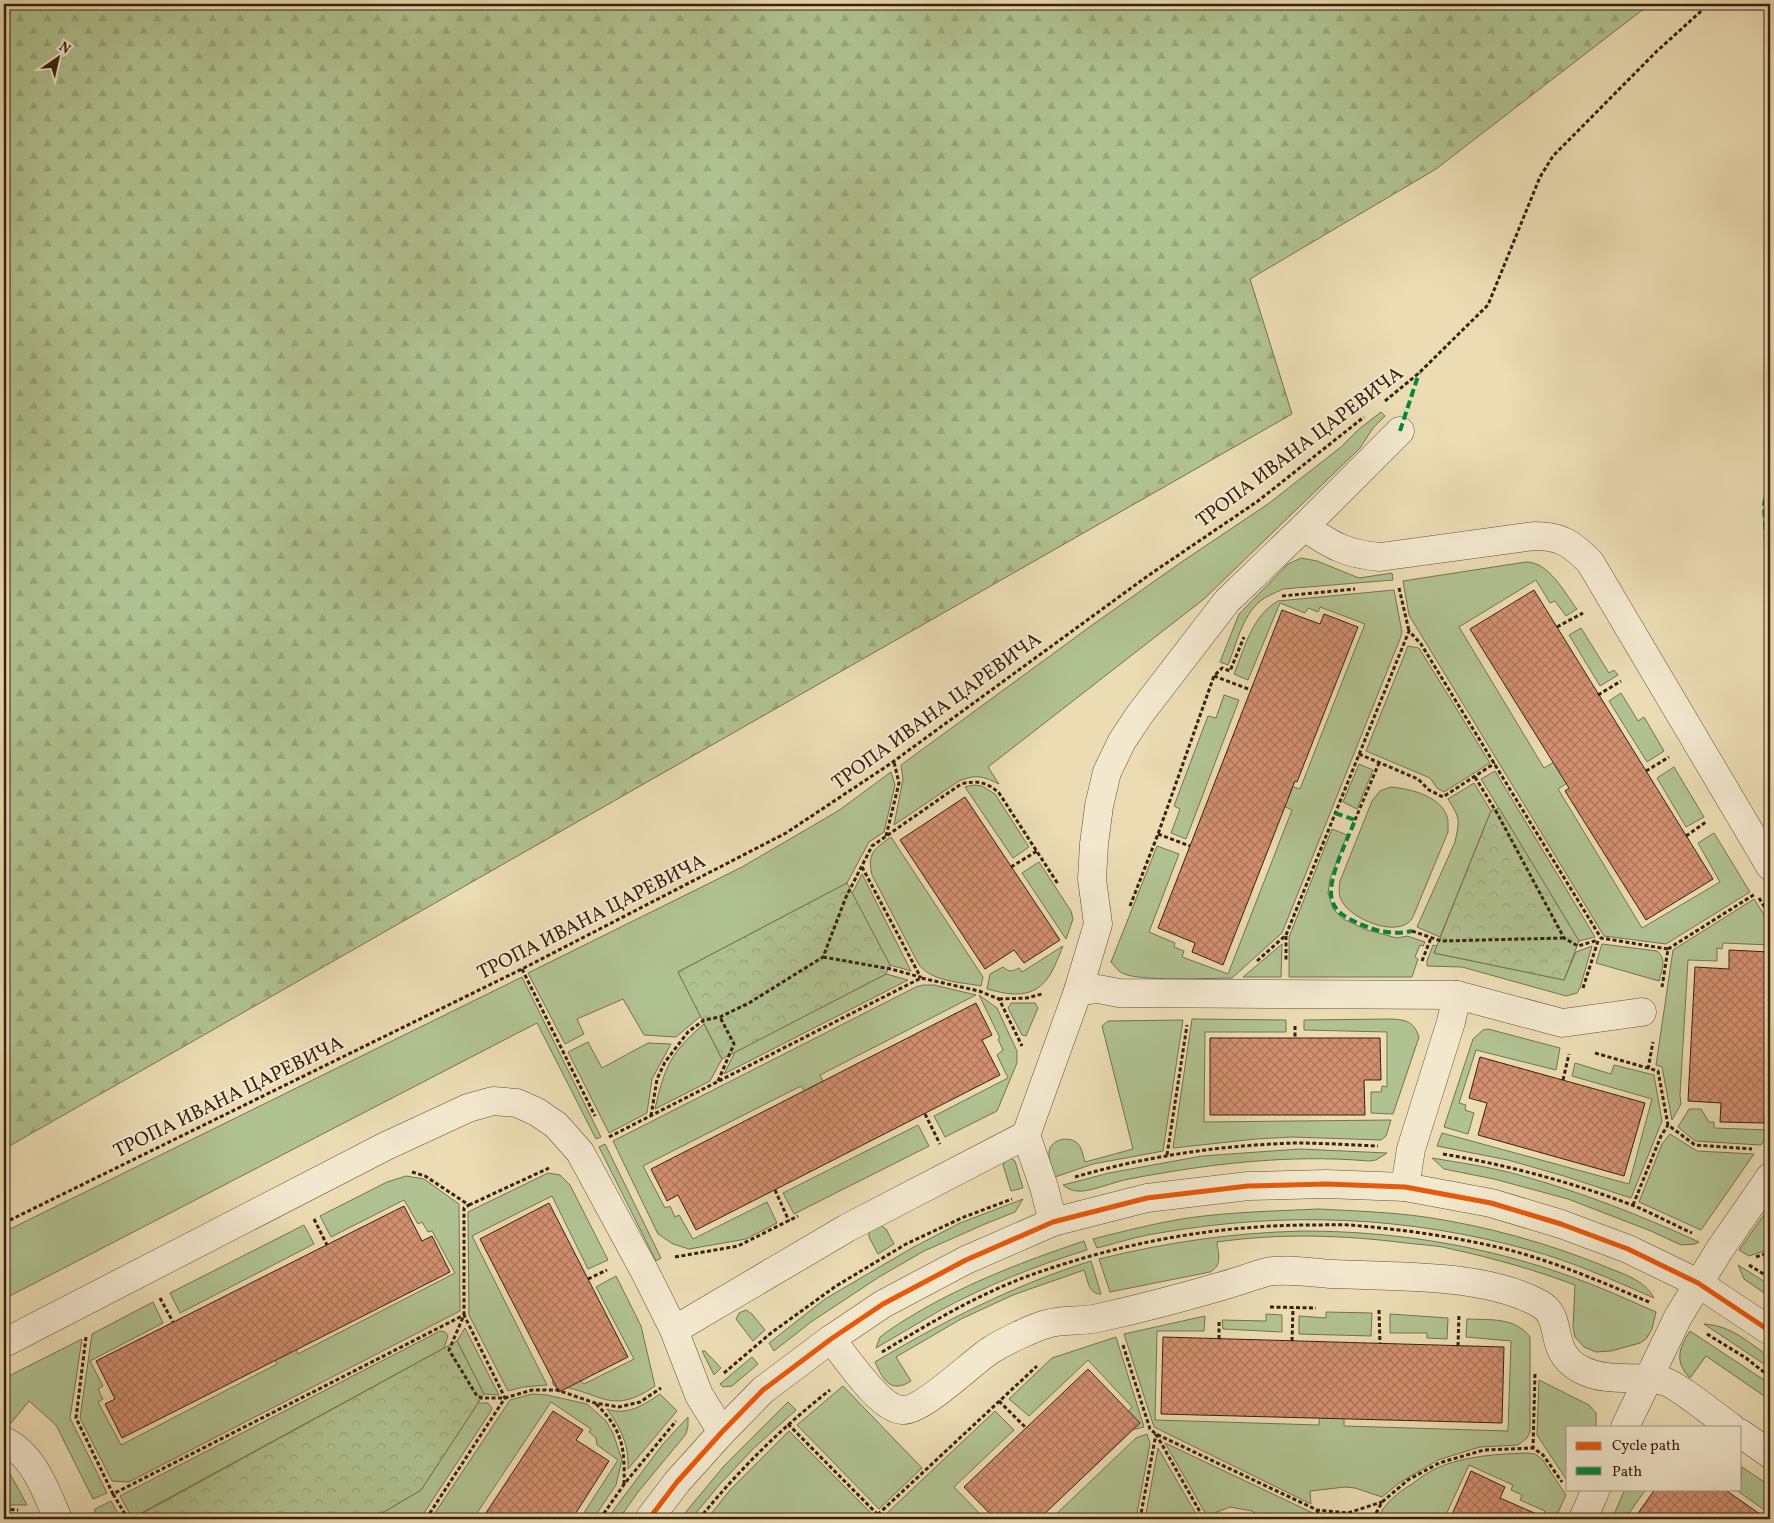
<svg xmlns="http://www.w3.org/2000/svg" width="1774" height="1523" viewBox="0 0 1774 1523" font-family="Vollkorn,serif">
	<defs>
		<pattern id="forest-firs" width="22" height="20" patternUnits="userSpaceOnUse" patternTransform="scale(1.25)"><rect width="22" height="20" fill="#b1c292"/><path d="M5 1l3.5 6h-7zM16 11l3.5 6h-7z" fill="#99a67d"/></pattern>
		<pattern id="park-crowns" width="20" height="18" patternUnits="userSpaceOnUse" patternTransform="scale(1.25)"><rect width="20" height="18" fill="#b1c292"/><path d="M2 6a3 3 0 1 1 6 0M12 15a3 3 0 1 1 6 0" fill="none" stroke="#99a67d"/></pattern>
		<pattern id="building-cross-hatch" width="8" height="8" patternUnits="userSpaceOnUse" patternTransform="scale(1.25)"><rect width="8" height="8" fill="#d39070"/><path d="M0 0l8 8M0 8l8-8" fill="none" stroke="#ac755a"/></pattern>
	</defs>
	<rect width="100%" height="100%" fill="#ebdcb3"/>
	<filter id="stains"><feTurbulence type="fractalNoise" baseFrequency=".004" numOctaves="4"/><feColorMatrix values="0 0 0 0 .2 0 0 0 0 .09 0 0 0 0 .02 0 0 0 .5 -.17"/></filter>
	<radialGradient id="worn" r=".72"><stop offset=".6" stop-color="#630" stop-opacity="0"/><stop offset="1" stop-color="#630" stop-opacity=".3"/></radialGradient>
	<g fill="#b1c292" stroke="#767250">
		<path d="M1381,412L1385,416L1373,428L1360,448L1204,599L988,767L999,784C982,776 977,774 959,781L894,825L903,779L901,765L1095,623L1183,561L1268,504L1341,447L1358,430Z"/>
		<path d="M1301,558L1317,561L1359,578L1392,573L1393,580L1283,589C1275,593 1266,596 1259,602C1242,617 1236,645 1228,665L1220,662L1239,614L1288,564Z"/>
		<path d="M1526,562C1549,562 1564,592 1577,609L1566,616L1555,601L1550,603L1536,580L1459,627L1544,768L1561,758L1575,778L1558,789L1642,928L1720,882L1698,843L1714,833L1750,892L1666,944L1604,936L1409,615L1403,581Z"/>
		<path d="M1394,590L1402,632L1400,639L1282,933L1232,978C1210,978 1139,982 1122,973C1118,971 1115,966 1111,962L1157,846L1179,854L1149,932L1175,943L1174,947L1184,951L1182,957L1228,974L1292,810L1275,802L1282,783L1300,789L1365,624L1320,607L1318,612L1308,608L1305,613L1280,603L1248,680L1234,674C1245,647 1252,616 1278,601Z"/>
		<path d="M1581,628L1609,673L1614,670L1618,675L1600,686L1569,635Z"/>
		<path d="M1408,646L1419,648L1490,763L1444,792L1437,788L1430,778L1366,751Z"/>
		<path d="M1621,693L1638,721L1644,717L1664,751L1647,762L1609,701Z"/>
		<path d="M1224,695L1239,700L1186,839L1171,833L1180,809L1174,806L1208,716L1216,718Z"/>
		<path d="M1359,764L1373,770L1357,809L1343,802Z"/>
		<path d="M1674,767L1704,817L1686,827L1657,778Z"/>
		<path d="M1495,771L1595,937L1579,941L1481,779Z"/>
		<path d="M891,772L895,785L884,832L869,842L847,883L678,972L701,1016L676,1037L644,1035L623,999L577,1019L584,1034L565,1044L528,973L742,867L838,811Z"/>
		<path d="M1474,783L1491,811L1440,937L1417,927L1455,842C1460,818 1460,819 1448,799Z"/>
		<path d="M974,785L982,786L995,794L1029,847L1013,858L965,787Z"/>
		<path d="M1391,787C1411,789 1443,796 1448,820C1448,823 1448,828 1448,832L1415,912C1414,915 1412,920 1409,922C1393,936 1353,919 1343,903C1338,896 1339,889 1340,881L1372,801L1380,791Z"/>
		<path d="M1332,829L1347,835L1330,879L1328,893L1333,909L1343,919L1367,930L1397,938L1407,936L1425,942L1423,946L1420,945L1415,957L1418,959L1412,977H1289V937Z"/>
		<path d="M891,837L983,977L981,986C961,982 930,982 918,963L872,875C867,853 874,849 891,837Z"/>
		<path d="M1039,862L1071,911L1073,919L1066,939L1022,873Z"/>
		<path d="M862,874L911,971L890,965L852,894Z"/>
		<path d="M1754,899L1770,924V945L1723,943L1722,949L1717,948V961L1688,960L1680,1095L1681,1104L1672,1120L1662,1067L1656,1065L1673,950Z"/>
		<path d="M1282,944L1281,977H1243Z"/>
		<path d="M1602,944L1657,951C1667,959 1662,969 1659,981L1596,963Z"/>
		<path d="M1433,945L1437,946L1434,953L1564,980L1576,952L1592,946L1580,988L1577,993L1566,996L1462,967L1427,966V961Z"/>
		<path d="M1063,946C1053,970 1046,995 1014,994C1005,994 996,991 987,989L990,974L1003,967C1009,972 1012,972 1019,968L1022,972Z"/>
		<path d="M886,974L908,980L724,1074L735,1052Z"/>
		<path d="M522,977L601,1137L596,1139L537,1023L4,1299V1232Z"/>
		<path d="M923,985H934L976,995L820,1075L827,1090L809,1098L801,1086L643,1166L665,1208L670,1206L675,1217L679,1215L693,1239L767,1202L777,1223L746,1239L689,1249L673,1244L658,1234L613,1141L916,987Z"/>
		<path d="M979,995L997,1008L1017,1051V1063L997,1111L945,1137L934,1116L1008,1078L997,1055L1003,1050L998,1039L1000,1038Z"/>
		<path d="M1011,1003H1035L1038,1008L1026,1036L1022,1035L1008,1008Z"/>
		<path d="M1192,1019L1286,1020V1032H1205L1204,1122L1391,1120L1386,1136L1381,1140L1292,1137L1256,1139L1173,1148Z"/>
		<path d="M1392,1019C1407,1020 1414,1022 1419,1037L1393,1114L1371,1113V1092H1381L1382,1086L1387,1087V1032L1304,1030V1020Z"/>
		<path d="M1183,1020L1163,1151L1093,1164L1055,1177C1053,1170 1048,1160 1049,1153C1049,1140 1068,1135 1077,1143C1082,1147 1083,1156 1085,1162L1133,1149L1102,1026L1108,1021Z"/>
		<path d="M704,1024L722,1059L710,1081L655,1109C664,1067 672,1051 704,1024Z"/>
		<path d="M1488,1029L1560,1048L1556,1070L1476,1050L1459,1103L1466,1105L1465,1110L1474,1113L1468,1134L1444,1127L1473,1039L1483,1030Z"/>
		<path d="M588,1042L602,1068L648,1043L671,1044L652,1079L647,1113L609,1133L568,1052Z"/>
		<path d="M1575,1063L1611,1074L1614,1065L1654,1075L1662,1121L1631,1198L1564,1176L1508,1160L1437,1146L1442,1133L1629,1184L1652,1099L1572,1076Z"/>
		<path d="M1770,1097V1130L1761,1145L1695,1141L1678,1127L1689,1109H1701L1709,1122H1714V1128L1768,1130Z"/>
		<path d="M918,1125L929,1146L794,1214L783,1193Z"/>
		<path d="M1670,1134L1697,1151L1754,1154L1701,1230L1639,1202L1662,1144Z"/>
		<path d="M605,1144L661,1258L656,1261L599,1147Z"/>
		<path d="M1300,1149L1387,1153L1376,1160L1369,1161C1288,1154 1208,1164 1129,1179C1116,1181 1088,1193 1077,1191C1072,1191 1067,1188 1063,1185L1109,1173L1202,1156Z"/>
		<path d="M1010,1158L1015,1161L1023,1188L1011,1191L1003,1165L1005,1161Z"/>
		<path d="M1432,1158C1461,1163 1491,1167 1519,1175C1581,1192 1640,1215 1699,1242L1695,1244L1681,1245L1651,1231L1568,1199L1494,1179L1444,1169Z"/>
		<path d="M548,1173L560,1175L570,1185L608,1260L588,1269L552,1196L472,1236L547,1385L523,1387L508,1391L469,1315L468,1212Z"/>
		<path d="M406,1176L424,1179L459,1204L460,1311L129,1482L112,1481L80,1418L92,1334L153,1302L163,1323L90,1361L103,1386L98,1389L103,1399L98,1402L121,1445L277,1364L270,1349L291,1340L298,1354L455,1273L432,1231L428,1232L422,1222L418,1224L404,1200L331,1237L320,1216L387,1182Z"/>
		<path d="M1023,1199L1015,1212L985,1224L924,1251L879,1277L811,1322L774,1351L769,1343L825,1299L912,1248L960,1223Z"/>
		<path d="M1770,1206V1249L1749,1256L1739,1250Z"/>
		<path d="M1319,1209C1354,1211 1390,1212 1425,1217C1486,1226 1547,1243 1604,1266C1622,1274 1644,1279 1654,1298C1613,1280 1573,1262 1530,1250C1407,1216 1285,1211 1159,1233C1138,1236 1117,1243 1097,1248L1093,1239C1125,1231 1156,1223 1188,1218C1231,1212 1275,1211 1319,1209Z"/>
		<path d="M879,1224L886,1229L894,1244L878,1254L869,1237V1230Z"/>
		<path d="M304,1225L314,1244L180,1313L170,1293Z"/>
		<path d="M1302,1231C1402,1231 1500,1248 1593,1285C1614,1293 1635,1303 1656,1312L1652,1329L1646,1339L1640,1343L1611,1351L1596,1352L1584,1347L1575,1337L1573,1327L1575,1285C1535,1270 1493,1258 1451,1249C1437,1245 1421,1245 1406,1243C1344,1235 1280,1233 1217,1242C1218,1254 1223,1265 1210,1272L1110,1292L1099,1259C1168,1242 1231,1233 1302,1231Z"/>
		<path d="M1084,1241L1087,1250C1037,1265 985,1286 939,1311C918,1323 897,1336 876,1348L880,1337L888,1331C948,1290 1016,1264 1084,1241Z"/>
		<path d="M1091,1261L1101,1294C1088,1294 1088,1280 1084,1270L1013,1295L961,1319L896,1357L911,1381C891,1394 883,1380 875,1362C944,1321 1014,1285 1091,1261Z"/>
		<path d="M1738,1265L1770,1285V1297L1744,1279Z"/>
		<path d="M616,1276L641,1326L655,1386C609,1418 599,1389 554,1386L552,1382L572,1373L584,1384L634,1359L596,1287Z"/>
		<path d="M746,1310L752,1314L765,1330L753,1341L736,1319L739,1313Z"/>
		<path d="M1326,1312L1372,1313L1371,1336L1299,1334V1316L1326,1318Z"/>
		<path d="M1266,1314L1282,1315V1332L1223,1329L1222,1320L1266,1321Z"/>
		<path d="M1390,1314L1448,1318L1447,1339L1427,1338V1333H1390Z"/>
		<path d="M1205,1316L1204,1331H1157L1155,1420L1319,1425L1320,1407L1344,1409V1426L1508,1431L1511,1341L1466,1337L1467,1319C1490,1320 1515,1317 1530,1337V1432L1527,1438L1518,1445L1480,1447L1438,1460L1399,1483L1382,1497L1355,1488L1345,1487L1310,1491L1311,1504L1154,1427L1124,1334Z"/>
		<path d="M1704,1324C1733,1326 1747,1342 1770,1357V1368Z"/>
		<path d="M465,1328L499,1395L484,1394L457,1341Z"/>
		<path d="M440,1331L445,1332L448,1336L444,1348L132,1518L120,1496Z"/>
		<path d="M1690,1331L1770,1384V1400L1706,1356L1690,1378C1674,1362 1679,1348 1690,1331Z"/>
		<path d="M1116,1337L1144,1427L1131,1430L1121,1420L1132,1407L1088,1360L1029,1416L1009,1399L1052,1358Z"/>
		<path d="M82,1339L70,1418L107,1493L93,1499L56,1425L29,1401L11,1423L4,1417L5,1378Z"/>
		<path d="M702,1351H705L721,1368L714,1375Z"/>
		<path d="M752,1357L758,1364L732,1386L723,1387L720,1384Z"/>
		<path d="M1539,1380L1589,1405L1596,1413V1427H1568V1482L1537,1435Z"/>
		<path d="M843,1386L922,1468L879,1509L797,1425Z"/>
		<path d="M532,1394L547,1395L587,1404L606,1421L613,1433L622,1460L616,1485L593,1519H580L618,1460L597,1445L596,1438L589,1432L591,1429L551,1402L473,1519H431L510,1400Z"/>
		<path d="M660,1394L677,1411L628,1469C629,1444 621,1429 607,1409C627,1416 644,1405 660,1394Z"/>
		<path d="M788,1402L796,1410L753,1449L720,1484L691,1519H680L724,1466Z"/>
		<path d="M478,1403H488L492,1408L491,1411L420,1519H372L421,1490Z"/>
		<path d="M995,1411L1014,1430L954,1487L985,1519H889L885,1515Z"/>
		<path d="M688,1417V1426L686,1434L638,1492L619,1519H607L663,1444Z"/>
		<path d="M789,1431L873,1515L868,1519H743L735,1515L732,1519H707L730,1490Z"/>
		<path d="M1147,1434L1150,1444L1136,1519H1051L1136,1438Z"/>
		<path d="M1165,1443L1313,1513L1314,1519H1263L1252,1511L1230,1507L1217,1512L1208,1518Z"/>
		<path d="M1158,1448L1199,1519H1145Z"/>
		<path d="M1527,1453L1535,1454L1542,1459L1566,1495L1555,1519H1542L1545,1511L1520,1500L1522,1495L1511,1490L1513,1485L1469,1465L1444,1519H1377C1385,1503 1397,1493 1412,1484C1420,1478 1429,1471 1439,1467C1466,1456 1497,1454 1527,1453Z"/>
		<path d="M1742,1467L1770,1486V1514L1735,1489H1740Z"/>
		<path d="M4,1468L8,1470L27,1505H4Z"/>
		<path d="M1625,1489H1646L1625,1519H1612Z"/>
		<path d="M111,1501L121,1519H94L95,1509Z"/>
	</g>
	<path fill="url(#forest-firs)" stroke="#767250" d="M4,4H1650L1436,169L1250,279L1292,414L4,1149Z"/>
	<g fill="url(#park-crowns)" stroke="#767250">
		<path d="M1499,808L1579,941L1564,980L1434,953L1491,811Z"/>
		<path d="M847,883L890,965L886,974L722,1059L678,972Z"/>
		<path d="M457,1341L484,1394L421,1490L372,1519H132Z"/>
	</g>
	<g fill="url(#building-cross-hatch)" stroke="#3a210d">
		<path d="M1534,590L1713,879L1646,920L1565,791L1569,788L1470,629Z"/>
		<path d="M1282,610L1320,624L1324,614L1358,627L1297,782L1295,781L1223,965L1192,952L1195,943L1158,928Z"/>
		<path d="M965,797L1060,940L1024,963L1014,950L985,969L900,840Z"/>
		<path d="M1729,950L1770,952V1001L1764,1123L1720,1122L1721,1103L1688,1101L1695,967L1729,969Z"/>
		<path d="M976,1003L992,1035L982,1040L1000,1075L696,1230L678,1195L667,1201L651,1169Z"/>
		<path d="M1210,1038H1380L1381,1080H1364L1365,1115H1210Z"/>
		<path d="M1480,1057L1645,1103L1624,1176L1478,1135L1487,1103L1469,1098Z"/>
		<path d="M549,1203L628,1357L559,1392L480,1239Z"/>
		<path d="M404,1206L422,1241L432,1236L450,1272L122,1438L105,1404L115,1399L96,1361Z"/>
		<path d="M1163,1337L1504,1347L1502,1423L1161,1414Z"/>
		<path d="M1088,1369L1140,1423L1039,1519H995L964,1487Z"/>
		<path d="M553,1411L583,1430L576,1440L609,1461L572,1519H482Z"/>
		<path d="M1471,1471L1505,1487L1500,1498L1548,1519H1450Z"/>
		<path d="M1655,1489H1724L1767,1519H1634Z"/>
	</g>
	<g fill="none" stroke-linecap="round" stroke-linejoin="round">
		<g stroke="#665036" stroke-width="29">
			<g id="minor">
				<path d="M1304,527C1333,546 1346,554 1380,557L1534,536C1561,536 1571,543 1590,562L1770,866"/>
				<path d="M1078,991L1098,989L1119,993L1457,995L1562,1023L1642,1012"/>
				<path d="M1405,1187L1411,1149L1451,1022L1457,995"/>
				<path d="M1053,1222L1044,1187L1026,1135L1078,991L1098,924L1092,879L1094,844L1099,806L1107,772L1122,741L1140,714L1227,601L1304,527L1400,431"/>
				<path d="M674,1330L847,1228L1026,1135"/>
				<path d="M831,1339C846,1357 879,1409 902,1410C922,1412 972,1362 991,1350C1002,1343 1034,1327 1047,1324C1063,1319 1081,1322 1098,1318C1139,1309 1181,1298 1222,1286C1237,1282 1252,1276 1267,1272C1286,1268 1313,1273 1333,1274C1396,1277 1485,1273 1540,1304C1566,1319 1545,1351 1582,1370C1608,1383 1636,1375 1663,1381C1675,1383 1718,1418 1731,1427"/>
				<path d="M4,1343L386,1146L468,1108L493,1101L517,1103L537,1112L556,1125L580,1152L645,1272L674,1330L699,1395L722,1432"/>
				<path d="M1625,1427L1678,1317L1720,1249L1770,1177"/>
				<path d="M1740,1433L1770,1454"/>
				<path d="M4,1441C34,1455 46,1491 58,1519"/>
				<path d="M649,1519L677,1482L722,1432L763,1390L831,1339L883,1304L966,1260L1053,1222L1147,1198L1248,1186L1326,1184L1405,1187L1491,1203L1561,1224L1628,1249L1698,1283L1770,1331"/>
				<path d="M1583,1519L1596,1489"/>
			</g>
		</g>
		<g stroke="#3a210d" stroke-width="3" stroke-dasharray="4 2.5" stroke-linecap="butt">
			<path d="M1385,401L1419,373L1488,305L1540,177L1553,156L1657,51L1709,4"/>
			<path d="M1399,588L1409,631"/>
			<path d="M1282,596L1355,589"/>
			<path d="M1557,627L1583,613"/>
			<path d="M1214,676L1251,690"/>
			<path d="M1598,695L1621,681"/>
			<path d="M1359,754L1418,779L1429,790L1443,797L1495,763"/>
			<path d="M1646,771L1669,757"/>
			<path d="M1475,777L1497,813L1564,938L1578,946L1598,940"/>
			<path d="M1355,820L1379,763"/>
			<path d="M1158,834L1190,846"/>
			<path d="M886,836L899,783L894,762"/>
			<path d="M1686,836L1706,822"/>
			<path d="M862,867L921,978"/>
			<path d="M1011,867L1037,851"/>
			<path d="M1759,898L1770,916"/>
			<path d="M1130,906L1158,834L1214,676L1222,668L1230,671L1244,637"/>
			<path d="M1412,931L1441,941L1564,938"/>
			<path d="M1286,936V962"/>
			<path d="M1668,949L1755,894"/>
			<path d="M823,957L891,969L920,977"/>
			<path d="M1257,961L1286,935L1409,631L1421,644L1601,938L1668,949L1662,987"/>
			<path d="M1422,961L1431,938"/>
			<path d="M522,969L595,1116"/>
			<path d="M1583,988L1598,941"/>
			<path d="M999,999L1027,998L1042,994"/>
			<path d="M1295,1026V1038"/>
			<path d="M1768,1038H1770"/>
			<path d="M1595,1053L1658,1071L1668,1125L1695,1145L1752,1149"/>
			<path d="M1648,1069L1653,1042"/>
			<path d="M1563,1080L1569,1054"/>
			<path d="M718,1081L734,1044L720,1017"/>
			<path d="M925,1114L940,1144"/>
			<path d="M651,1116L657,1079L665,1062L688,1032L704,1020L720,1017L749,1003L823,957L846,897L872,846L961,784C977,780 987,782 999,793L1058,884"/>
			<path d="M609,1137L921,978L979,991L999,999L1022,1046"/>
			<path d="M1443,1154C1507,1165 1571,1182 1632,1205C1652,1213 1672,1224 1692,1233"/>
			<path d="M1167,1155L1187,1025"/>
			<path d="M412,1172L425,1176L469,1205L464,1208V1315L449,1350L477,1396L482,1398H505L532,1390H557L595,1403L619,1407L640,1402L661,1388"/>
			<path d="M1075,1177C1147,1156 1222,1145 1297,1143C1324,1143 1351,1145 1378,1146"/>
			<path d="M775,1190L789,1221"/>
			<path d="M469,1205L549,1168"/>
			<path d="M1633,1205L1661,1136L1668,1125"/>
			<path d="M314,1219L327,1245"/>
			<path d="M4,1223L522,969L786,833L890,764L1149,575L1258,501L1364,417"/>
			<path d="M675,1257L738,1246L798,1216"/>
			<path d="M1756,1257L1770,1252"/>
			<path d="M1749,1265L1770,1278"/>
			<path d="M588,1279L607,1270"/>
			<path d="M160,1298L173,1322"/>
			<path d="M1270,1307L1316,1308"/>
			<path d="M1379,1310L1380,1344"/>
			<path d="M1707,1334L1746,1358L1770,1377"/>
			<path d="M86,1337L76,1418L113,1494L464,1315L505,1398L426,1519"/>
			<path d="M1219,1339V1322"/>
			<path d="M1292,1341L1293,1308"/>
			<path d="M1123,1345L1150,1429L1156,1434L1317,1510L1348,1513L1382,1502"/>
			<path d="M1458,1346L1459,1314"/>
			<path d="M882,1352C928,1324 977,1295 1028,1276C1120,1243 1215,1225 1313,1225C1329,1225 1345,1224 1361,1226C1407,1230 1453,1237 1497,1247C1549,1259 1599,1281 1649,1302"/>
			<path d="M724,1373L771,1333L836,1286L906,1244L964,1217L1012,1199"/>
			<path d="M1535,1374L1533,1448L1543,1455L1562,1482"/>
			<path d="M999,1401L1026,1428"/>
			<path d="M596,1404C623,1430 625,1449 624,1484"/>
			<path d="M788,1424L882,1519"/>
			<path d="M1156,1434L1204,1519"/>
			<path d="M113,1494L128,1519"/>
			<path d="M4,1509L18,1510"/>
			<path d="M1317,1510L1319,1519"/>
			<path d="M600,1519L625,1483L676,1421"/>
			<path d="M699,1519C738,1471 781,1428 830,1390"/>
			<path d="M873,1519L1037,1366"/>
			<path d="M1140,1519L1156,1434"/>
			<path d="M1215,1519C1227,1512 1241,1514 1254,1519"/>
			<path d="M1373,1519L1382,1502L1408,1480L1439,1463L1484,1450L1533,1448"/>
		</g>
		<use href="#minor" stroke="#f2e8ce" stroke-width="28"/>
		<g stroke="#00873e" stroke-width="4" stroke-dasharray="8 4" stroke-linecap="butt">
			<path d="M1400,431L1419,373"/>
			<path d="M1770,474L1764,505L1767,559L1770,578"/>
			<path d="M1335,813L1355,820C1348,839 1326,881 1332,900C1336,914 1349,919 1360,924C1378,932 1394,935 1412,931"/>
		</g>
		<g stroke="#f2e8ce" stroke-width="8">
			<path id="cycleway" d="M649,1519L677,1482L722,1432L763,1390L831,1339L883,1304L966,1260L1053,1222L1147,1198L1248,1186L1326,1184L1405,1187L1491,1203L1561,1224L1628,1249L1698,1283L1770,1331"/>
		</g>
		<use href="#cycleway" stroke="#e8590c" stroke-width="5"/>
	</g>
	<g text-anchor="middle" stroke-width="4" stroke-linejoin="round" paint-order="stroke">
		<g font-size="20" fill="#3a210d" stroke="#f2e8ce">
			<text transform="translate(1299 446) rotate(-37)" y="7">ТРОПА ИВАНА ЦАРЕВИЧА</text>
			<text transform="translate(936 710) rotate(-36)" y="7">ТРОПА ИВАНА ЦАРЕВИЧА</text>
			<text transform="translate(591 916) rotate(-27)" y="7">ТРОПА ИВАНА ЦАРЕВИЧА</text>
			<text transform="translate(228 1096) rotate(-26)" y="7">ТРОПА ИВАНА ЦАРЕВИЧА</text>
		</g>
	</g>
	<rect width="1774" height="1523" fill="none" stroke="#ebdcb3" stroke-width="20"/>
	<rect x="5" y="5" width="1764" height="1513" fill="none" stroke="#3a210d" stroke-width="2.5"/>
	<rect x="10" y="10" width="1754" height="1503" fill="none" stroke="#3a210d"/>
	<rect x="1566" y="1426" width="175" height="65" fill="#f2e8ce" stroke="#a89881"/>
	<rect x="1576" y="1442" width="25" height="8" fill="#e8590c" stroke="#a89881"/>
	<text x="1612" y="1450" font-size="15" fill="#3a210d">Cycle path</text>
	<rect x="1576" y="1467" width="25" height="8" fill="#00873e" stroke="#a89881"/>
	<text x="1612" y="1476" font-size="15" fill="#3a210d">Path</text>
	<g transform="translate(58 58) rotate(34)" stroke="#f2e8ce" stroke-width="4" paint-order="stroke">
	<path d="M0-4L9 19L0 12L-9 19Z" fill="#3a210d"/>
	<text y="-8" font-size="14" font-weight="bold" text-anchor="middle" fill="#3a210d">N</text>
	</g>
	<rect width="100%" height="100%" filter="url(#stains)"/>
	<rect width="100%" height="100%" fill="url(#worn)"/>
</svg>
